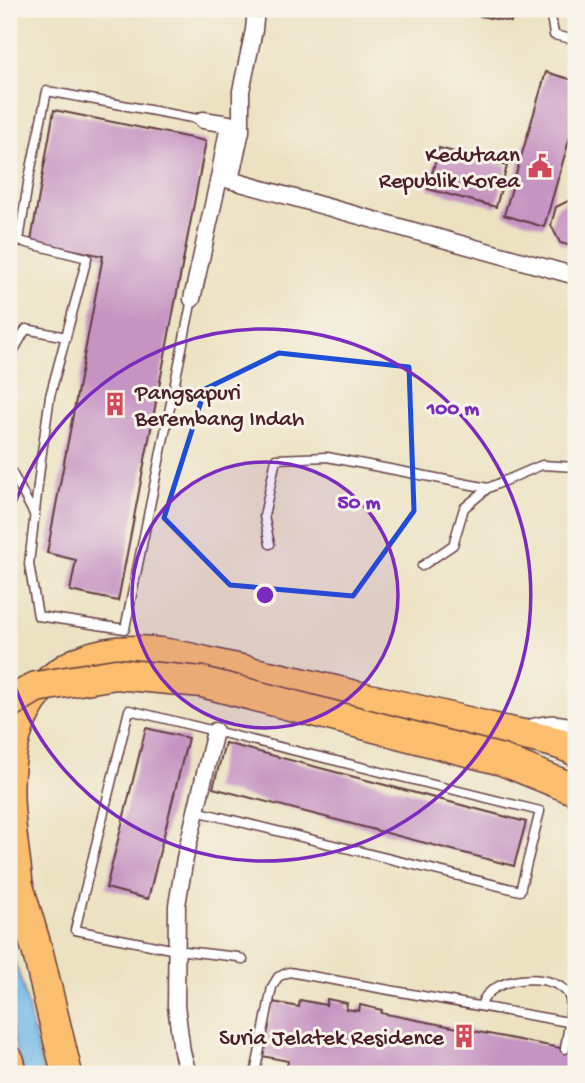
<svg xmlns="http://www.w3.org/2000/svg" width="585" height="1083" viewBox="0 0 585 1083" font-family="'Gochi Hand',sans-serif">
	<rect width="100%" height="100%" fill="#f7f3e8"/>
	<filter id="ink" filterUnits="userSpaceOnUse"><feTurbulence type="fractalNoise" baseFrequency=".0143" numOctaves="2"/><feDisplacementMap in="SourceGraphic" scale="14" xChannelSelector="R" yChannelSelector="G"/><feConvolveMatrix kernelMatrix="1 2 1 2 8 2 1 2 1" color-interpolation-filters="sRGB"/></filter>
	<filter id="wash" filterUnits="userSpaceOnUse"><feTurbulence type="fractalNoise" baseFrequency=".00686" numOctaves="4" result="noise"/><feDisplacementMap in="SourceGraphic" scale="28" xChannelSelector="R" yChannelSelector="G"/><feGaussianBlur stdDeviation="1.57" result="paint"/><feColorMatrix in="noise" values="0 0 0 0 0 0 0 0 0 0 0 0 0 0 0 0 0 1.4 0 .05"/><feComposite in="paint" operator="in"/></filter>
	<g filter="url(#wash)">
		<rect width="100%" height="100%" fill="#ece2c2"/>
		<path fill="#6fb7e7" stroke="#5c6b89" stroke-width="2" d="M9,944L23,987L43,1074H22L9,1021Z"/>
		<g id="blocks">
			<g fill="#c694c2">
				<path d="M466,9H514L511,22L465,13Z"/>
				<path d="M546,72L576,81V116L544,227L504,215Z"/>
				<path d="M54,110L206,141L118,601L70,591L76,560L47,553L103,256L31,241Z"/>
				<path d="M439,148L507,166L496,207L428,189Z"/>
				<path d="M574,198L576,199V247L560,243L551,225L556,207Z"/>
				<path d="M146,728L188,738L148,899L106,888Z"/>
				<path d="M225,743L526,822L514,866L213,788Z"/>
				<path d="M327,999L347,1003L346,1009L359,1011L360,1005L382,1010L381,1013L576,1051V1074H285L288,1061L262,1056L273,1002L299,1007L300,1000L326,1005Z"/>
			</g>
		</g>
	</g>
	<g filter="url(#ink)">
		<use href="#blocks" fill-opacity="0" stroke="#623c42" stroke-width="2"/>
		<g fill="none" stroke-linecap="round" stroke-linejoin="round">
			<g stroke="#623c42" stroke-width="11">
				<g id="service">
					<path d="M550,9L554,35L576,40"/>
					<path d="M192,299L125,629L38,616L29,564L41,459L50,396L87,258L19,241L28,183L47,91L203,120"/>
					<path d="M9,375L14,350L26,329L66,337"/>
					<path d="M9,467L35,516"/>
					<path d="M270,544L264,516L276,459L327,457L488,488L542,465L576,467"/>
					<path d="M422,566L453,545L464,508L488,488"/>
					<path d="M196,811L520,891L540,811L129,710L75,930L176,950L238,957L243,960"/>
					<path d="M481,1006C489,972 565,971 570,1000C572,1013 567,1035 565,1049"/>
					<path d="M255,1074L272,987L278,977L289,972L568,1022"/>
				</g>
			</g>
			<g stroke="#623c42" stroke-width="19">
				<g id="minor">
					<path d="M203,120L229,124L219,178"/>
					<path d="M230,180L576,276"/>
					<path d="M192,299L219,178L230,180L241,131V91L254,30L256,9"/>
					<path d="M525,729C544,724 557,720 576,729"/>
					<path d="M188,1074L182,1052L176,1005L177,905L185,858L215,731"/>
				</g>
			</g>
			<g stroke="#623c42" stroke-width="33">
				<g id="motorway">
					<path d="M11,862L38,953L67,1074"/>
					<path d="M17,879C13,841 5,801 10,763C20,682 81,641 160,653C184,656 208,663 232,668C272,677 312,685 351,695C401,706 451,718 500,730C525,736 554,739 576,751"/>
					<path d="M9,1061L12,1074"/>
				</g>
			</g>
			<use href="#service" stroke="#fff" stroke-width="8"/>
			<use href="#minor" stroke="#fff" stroke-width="16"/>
			<use href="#motorway" stroke="#fbbd6e" stroke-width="30"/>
			<g stroke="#623c42" stroke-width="33" stroke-linecap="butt">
				<path id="motorway-bridge" d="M9,703L36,687L116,674L202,682L502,760L576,790"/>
			</g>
			<use href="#motorway-bridge" stroke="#fbbd6e" stroke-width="30"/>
		</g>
	</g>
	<path fill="none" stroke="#1d4ed8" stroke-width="5" stroke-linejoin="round" d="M279,353L409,367L414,511L353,596L230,585L164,518L205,389Z"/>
	<circle cx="265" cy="595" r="133" fill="#7b2cbf" fill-opacity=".12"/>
	<g fill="none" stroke="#7b2cbf" stroke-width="3.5">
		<circle cx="265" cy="595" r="133"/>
		<path d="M9 522A266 266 0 1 1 9 668"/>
	</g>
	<defs>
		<g id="civic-bare" transform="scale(1.89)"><path d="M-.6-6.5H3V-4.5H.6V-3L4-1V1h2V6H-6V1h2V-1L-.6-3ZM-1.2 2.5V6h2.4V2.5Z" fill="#d1495b" stroke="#f7f3e8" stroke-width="2.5" paint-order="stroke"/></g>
		<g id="building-bare" transform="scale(1.89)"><path d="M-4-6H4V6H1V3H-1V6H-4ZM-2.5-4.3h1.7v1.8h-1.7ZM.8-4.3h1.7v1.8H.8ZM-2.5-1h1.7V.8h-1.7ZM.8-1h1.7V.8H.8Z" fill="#d1495b" stroke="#f7f3e8" stroke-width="2.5" paint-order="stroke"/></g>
	</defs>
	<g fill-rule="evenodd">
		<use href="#civic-bare" x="540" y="166"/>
		<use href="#building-bare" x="115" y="404"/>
		<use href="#building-bare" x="464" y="1036"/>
	</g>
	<g text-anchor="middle" stroke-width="6" stroke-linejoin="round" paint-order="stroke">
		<g font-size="23" fill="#4a1f2b" stroke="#f7f3e8" text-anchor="end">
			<text x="520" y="161">Kedutaan<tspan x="520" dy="26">Republik Korea</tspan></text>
			<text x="135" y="399" text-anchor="start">Pangsapuri<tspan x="135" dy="26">Berembang Indah</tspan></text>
			<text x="444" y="1044">Suria Jelatek Residence</text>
		</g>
	</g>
	<circle cx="265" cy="595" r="10" fill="#7b2cbf" stroke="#f7f3e8" stroke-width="3.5"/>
	<g font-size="21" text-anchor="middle" font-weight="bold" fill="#7b2cbf" stroke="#f7f3e8" stroke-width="6" stroke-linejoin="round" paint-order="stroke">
		<text x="453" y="414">100 m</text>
		<text x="359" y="508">50 m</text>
	</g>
	<rect width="585" height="1083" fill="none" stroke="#f7f3e8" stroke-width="35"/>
</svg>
